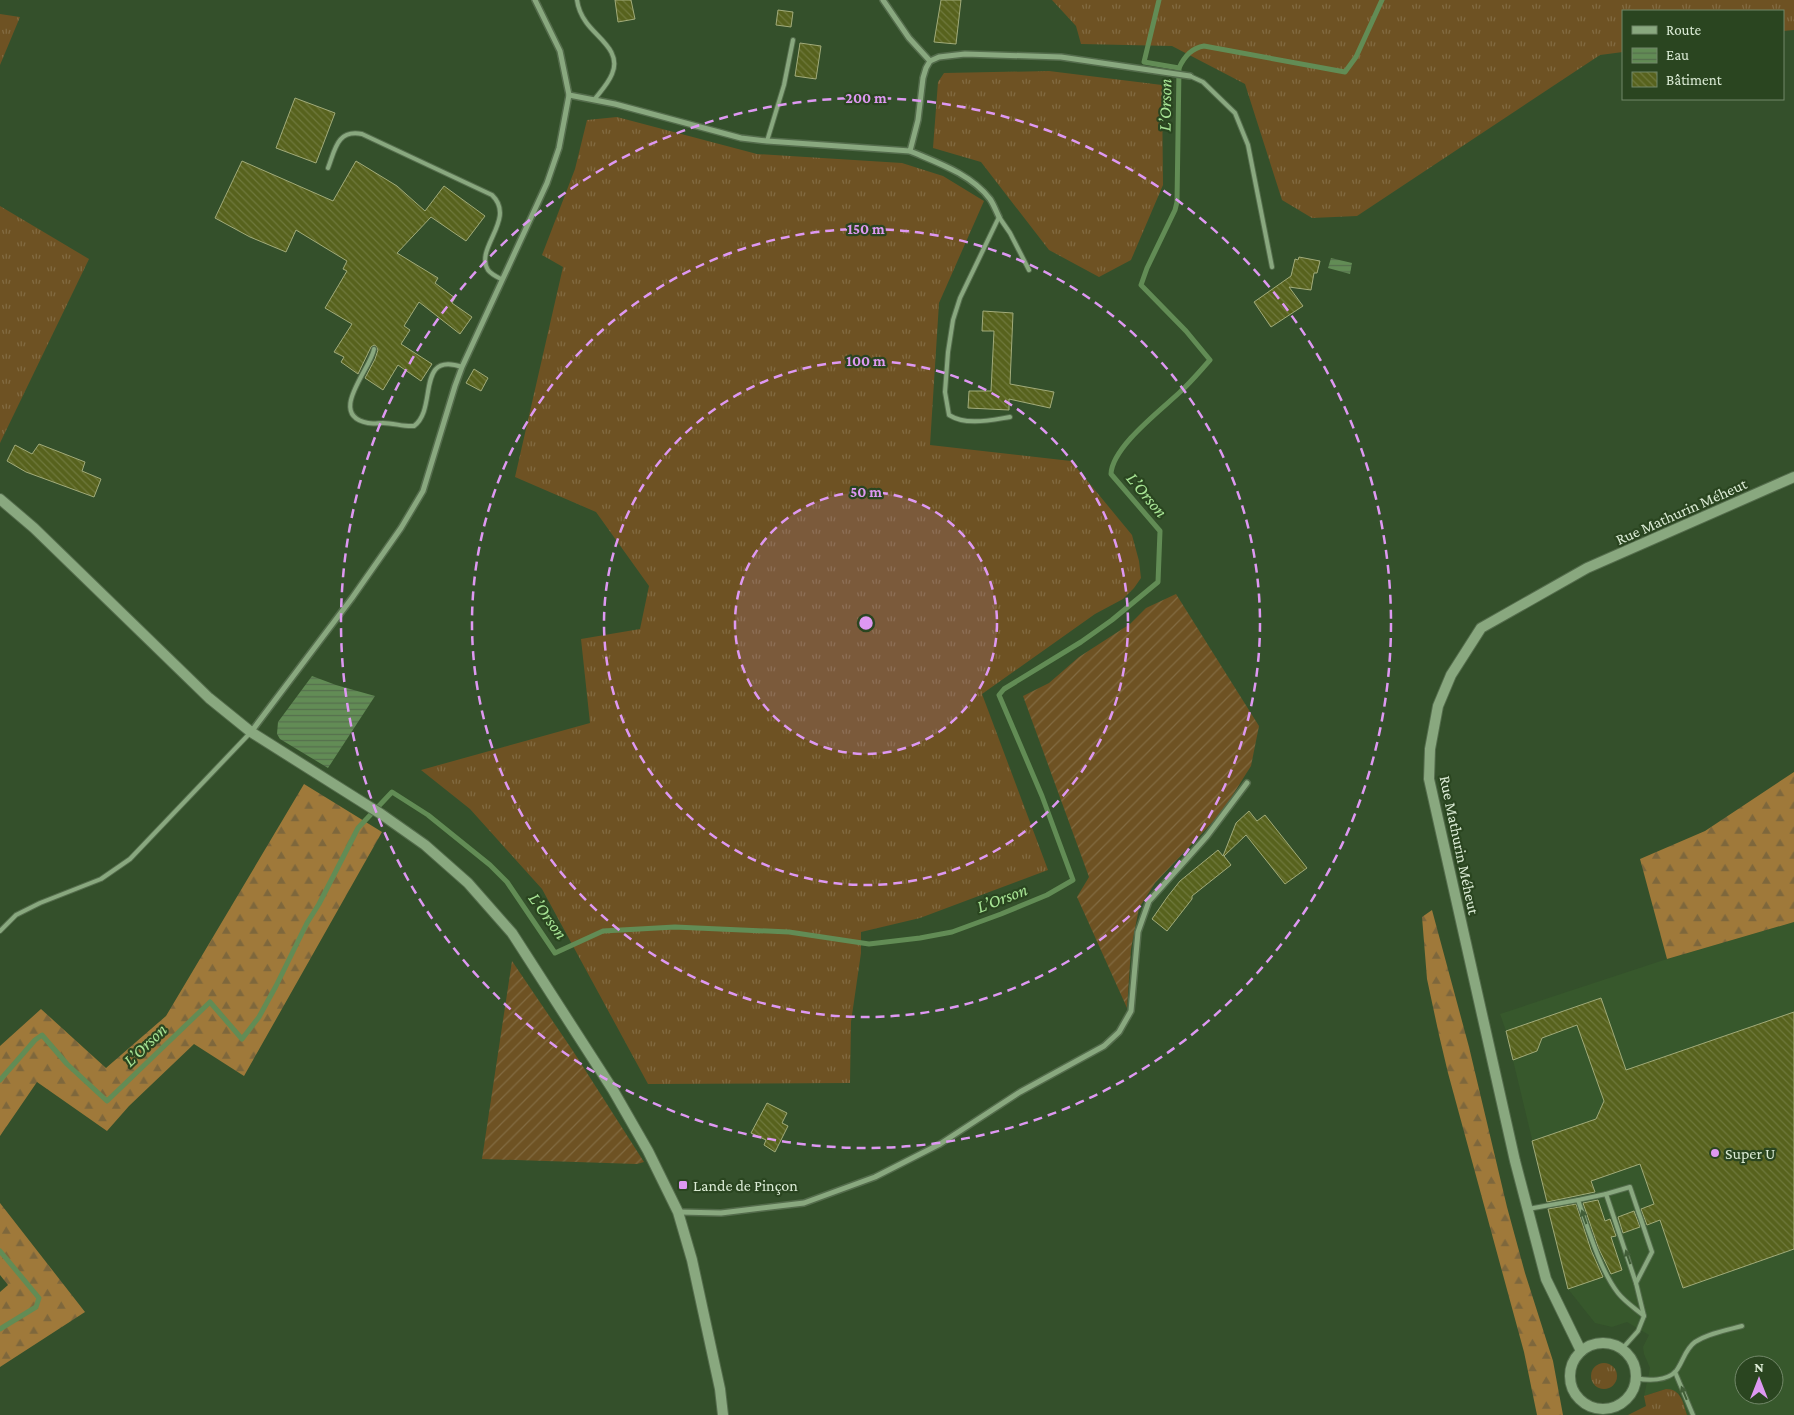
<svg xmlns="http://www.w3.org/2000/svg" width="1794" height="1415" viewBox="0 0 1794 1415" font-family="'Crimson Pro',serif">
	<defs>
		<pattern id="grass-tufts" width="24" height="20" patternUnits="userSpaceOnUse" patternTransform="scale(1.25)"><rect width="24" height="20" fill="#6e5223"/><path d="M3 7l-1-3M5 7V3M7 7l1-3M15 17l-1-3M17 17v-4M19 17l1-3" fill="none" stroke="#826b42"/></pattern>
		<pattern id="forest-firs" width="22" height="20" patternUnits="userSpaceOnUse" patternTransform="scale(1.25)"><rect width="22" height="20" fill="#9f793a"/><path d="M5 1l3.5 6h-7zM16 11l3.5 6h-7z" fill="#7e673c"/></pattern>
		<pattern id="garden-furrows" width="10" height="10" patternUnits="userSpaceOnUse" patternTransform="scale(1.25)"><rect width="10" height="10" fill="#6e5223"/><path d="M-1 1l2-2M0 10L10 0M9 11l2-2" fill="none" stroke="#826b42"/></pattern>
		<pattern id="water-rules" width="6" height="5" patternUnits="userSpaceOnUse" patternTransform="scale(1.25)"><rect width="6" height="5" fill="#628c55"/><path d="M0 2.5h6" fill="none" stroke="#55704d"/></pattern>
		<pattern id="building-back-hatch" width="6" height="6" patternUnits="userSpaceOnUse" patternTransform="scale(1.25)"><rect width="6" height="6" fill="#57621d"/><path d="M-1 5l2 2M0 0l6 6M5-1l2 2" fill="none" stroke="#6f793d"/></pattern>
	</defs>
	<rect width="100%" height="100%" fill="#34502b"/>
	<path fill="#37582c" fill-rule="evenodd" d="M1794,922V1415H1687L1680,1394L1666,1389L1644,1396L1650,1368L1644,1354L1643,1347L1649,1335L1627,1322L1612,1327L1595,1323L1568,1289L1506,1031L1500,1014L1667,959ZM1744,1365H1774V1395H1744Z"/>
	<g fill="url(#grass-tufts)">
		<path d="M1052,0H1794V30L1783,31V11H1623V52L1600,55L1357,216L1312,218L1282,200L1245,84L1172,46L1081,44L1076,26Z"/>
		<path d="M0,14L20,17L0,65Z"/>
		<path d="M1049,71L1162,85L1163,185L1131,260L1099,277L1049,250L981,162L933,148L938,82L944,73Z"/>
		<path d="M617,117L757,154L902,163L943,176L984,201L939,303L930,445L1071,461L1132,535L1139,561L1141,578L1134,588L1123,599L1095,614L982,694L1048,870L920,918L861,932V953L851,1022L850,1083L648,1084L542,889L470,809L421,770L590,723L581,639L640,629L649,586L596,512L515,477L563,267L542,255L575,169L587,120Z"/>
		<path d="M0,206L89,259L0,443Z"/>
		<circle cx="1604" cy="1376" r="13"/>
		<path d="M1666,1389C1681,1389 1683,1402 1687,1415H1628L1646,1406L1644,1396Z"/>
	</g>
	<g fill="url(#forest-firs)">
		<path d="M1794,772V922L1667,959L1640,859L1705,831Z"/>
		<path d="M304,784L382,832L244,1076L194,1044L129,1106L107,1131L37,1082L0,1136V1046L41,1009L106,1068L166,1016Z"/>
		<path d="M1432,910L1469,1047L1507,1207L1525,1273L1553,1361L1563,1415H1537L1524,1352L1448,1073L1439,1035L1427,979L1422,917Z"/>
		<path d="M0,1203L85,1312L0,1367V1292L8,1285L0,1275Z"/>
	</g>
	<g fill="url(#garden-furrows)">
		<path d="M1176,594L1259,726L1251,766L1222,812L1155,883L1139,908L1131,949L1127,1008L1077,897L1089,877L1023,696L1049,683L1079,657L1130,624L1146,608Z"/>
		<path d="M512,961L573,1051L644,1162L637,1164L482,1159Z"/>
	</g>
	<g fill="url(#water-rules)">
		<path d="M1331,258L1352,263L1350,274L1328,268Z"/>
		<path d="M312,676L336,685L375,696L328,768L280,739L277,734L278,722Z"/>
	</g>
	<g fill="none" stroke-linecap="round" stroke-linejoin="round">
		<g stroke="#628c55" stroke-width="5">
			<path d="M1159,0L1144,62L1179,68"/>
			<path d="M0,1080L35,1040L42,1035L67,1064L107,1101L210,1002L242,1039L259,1017L276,986L307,923L319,904L358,828L392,792L428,815L490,865L507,882L555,953L603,931L675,927L789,932L869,944L920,938L952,932L1001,914L1047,895L1073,880L1042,796L999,695L1004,689L1081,642L1112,620L1158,582L1160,531L1111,474C1112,447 1161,410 1180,392C1191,382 1200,371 1210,360L1186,331L1141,285L1147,268L1175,210L1177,202L1179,68C1184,57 1191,48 1204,46L1345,72L1356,57L1382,0"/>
			<path d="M0,1251L39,1298L36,1307L0,1329"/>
		</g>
	</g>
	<g fill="url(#building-back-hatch)" stroke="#a1ab7a">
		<path d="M615,0H631L635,19L618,22Z"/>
		<path d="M941,0H961L956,44L934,42Z"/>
		<path d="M778,10L793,12L791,27L776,25Z"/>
		<path d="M800,43L821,46L816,79L795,76Z"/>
		<path d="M295,98L335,113L316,163L276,148Z"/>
		<path d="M242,161L333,201L356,161L397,186L425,211L444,186L485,216L466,241L431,217L397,253L438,278L435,283L455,298L452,303L472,317L460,334L419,302L404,326L410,330L401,344L432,364L421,381L398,365L383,390L365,378L375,359L378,350L376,346L374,345L371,347L358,374L341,362L344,357L334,352L352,324L325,308L347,271L343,269L347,261L296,230L286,252L250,237L215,218Z"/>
		<path d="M1299,257L1320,261L1317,273H1314L1311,290L1289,287L1303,306L1271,327L1254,302L1291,276L1295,259L1298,260Z"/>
		<path d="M983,311L1013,313L1010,384L1054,392L1050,408L1009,399V410L968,408L969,391H991L994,331H982Z"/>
		<path d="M474,369L488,378L481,391L466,383Z"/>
		<path d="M39,444L85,462L82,471L101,479L94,497L26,472L7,461L15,445L32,454Z"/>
		<path d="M1249,811L1257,821L1265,815L1307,868L1285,884L1246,835L1224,856L1231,865L1192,896V899L1167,931L1152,919L1168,896L1180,881L1218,850L1223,856L1236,823Z"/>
		<path d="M1601,998L1626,1070L1794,1012V1249L1683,1288L1660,1220L1647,1225L1641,1209L1654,1204L1640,1164L1591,1181L1595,1192L1547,1202L1532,1141L1596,1119L1604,1101L1577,1025L1542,1038L1537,1051L1513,1060L1506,1031Z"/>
		<path d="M767,1103L787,1113L782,1123L788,1126L775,1152L764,1145L766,1140L751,1133Z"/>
		<path d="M1598,1200L1605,1221L1610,1219L1616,1236L1611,1237L1622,1270L1611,1274L1598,1247L1583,1203Z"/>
		<path d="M1576,1204L1591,1250L1603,1277L1568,1289L1548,1209Z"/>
		<path d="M1634,1211L1640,1227L1623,1233L1618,1217Z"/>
	</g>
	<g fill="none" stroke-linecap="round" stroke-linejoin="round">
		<g stroke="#546c4c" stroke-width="6">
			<g id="lane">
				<path d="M577,0C578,8 581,15 586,22C597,38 622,51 612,74C608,84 600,92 594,100"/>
				<path d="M1190,76L1203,82L1235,113L1248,145L1272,267"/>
				<path d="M767,141L784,85L793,40"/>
				<path d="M328,168C335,150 337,129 362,134L492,195C517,219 474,248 488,270C491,274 497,277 501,279"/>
				<path d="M999,217L960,298L953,320L948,352L945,392L949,415C966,426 991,420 1010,417"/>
				<path d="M999,217L1010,233L1029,270"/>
				<path d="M374,349C371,369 326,415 368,423C373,424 378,423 383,423C394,423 404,427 414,426C438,409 415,351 462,367"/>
				<path d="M0,931L16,915L40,903L101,879L130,859L251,732"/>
				<path d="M1606,1194L1630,1187L1652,1252L1636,1283"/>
				<path d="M1578,1200L1606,1194L1636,1283L1644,1316L1638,1331L1622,1349"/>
				<path d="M1528,1209L1578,1200C1588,1228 1600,1270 1618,1293C1625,1302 1636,1309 1644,1316"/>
				<path d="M1675,1372L1693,1415"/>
				<path d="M1636,1378C1648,1381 1667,1381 1676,1371C1683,1362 1685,1349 1695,1342C1709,1333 1727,1330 1742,1326"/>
			</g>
		</g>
		<g stroke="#546c4c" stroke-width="8">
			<g id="street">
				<path d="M883,0L909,38L930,61"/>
				<path d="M569,95L615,104L741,138L767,141L910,151L918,120L923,78L926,68L930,61L939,57L965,54L1061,57L1190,76"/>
				<path d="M910,151C938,163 971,174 990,199C994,205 996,211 999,217"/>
				<path d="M251,732L352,598L401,528L423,491L455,386L462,367L547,183L559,148L569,95L560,51L535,0"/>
				<path d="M679,1212L721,1213L804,1203L875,1177L940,1144L1020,1092L1104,1046L1119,1032L1131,1011L1138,932L1149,901L1207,836L1247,783"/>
			</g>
		</g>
		<g stroke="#546c4c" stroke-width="12">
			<g id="secondary">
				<path d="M0,499L34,528L209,698L251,732L381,814L425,845L468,883L512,933L613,1090L648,1151L678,1212L692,1260L720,1389L723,1415"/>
				<circle cx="1603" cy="1376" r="33"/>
				<path d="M1581,1351L1546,1279L1515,1161L1429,779L1430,749L1438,706L1451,675L1481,628L1587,568L1794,477"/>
			</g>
		</g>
		<use href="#lane" stroke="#89a87f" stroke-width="4"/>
		<use href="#street" stroke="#89a87f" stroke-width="5"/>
		<use href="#secondary" stroke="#89a87f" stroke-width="10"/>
	</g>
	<defs><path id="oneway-solid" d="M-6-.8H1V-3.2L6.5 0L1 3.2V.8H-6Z" transform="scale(1.25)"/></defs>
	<g fill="#425e38">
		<use href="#oneway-solid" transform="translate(1584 1217) rotate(-109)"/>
		<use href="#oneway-solid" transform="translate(1628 1257) rotate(-109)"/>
		<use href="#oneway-solid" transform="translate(1684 1393) rotate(-112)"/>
	</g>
	<circle cx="866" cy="623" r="131" fill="#de98f2" fill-opacity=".12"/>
	<g fill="none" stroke="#de98f2" stroke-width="2.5" stroke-dasharray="9 6">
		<circle cx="866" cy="623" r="131"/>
		<circle cx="866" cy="623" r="262"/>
		<circle cx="866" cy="623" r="394"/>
		<circle cx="866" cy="623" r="525"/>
	</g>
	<g fill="#de98f2" stroke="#2a4520" stroke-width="2">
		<circle cx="1715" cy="1153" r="5"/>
		<rect x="678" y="1180" width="10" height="10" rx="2.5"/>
	</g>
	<g text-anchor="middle" stroke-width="4.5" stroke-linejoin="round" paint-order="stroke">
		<g font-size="16" fill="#dbebd5" stroke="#2a4520">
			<text transform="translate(1681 511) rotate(-24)" y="6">Rue Mathurin Méheut</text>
			<text transform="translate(1460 845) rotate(78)" y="6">Rue Mathurin Méheut</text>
		</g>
		<g font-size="16" fill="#dbebd5" stroke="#2a4520" text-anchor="start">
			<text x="1725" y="1159">Super U</text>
			<text x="693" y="1191">Lande de Pinçon</text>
		</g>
		<g font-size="18" font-style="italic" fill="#a8e595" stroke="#2a4520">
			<text transform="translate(1165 105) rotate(-89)" y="6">L’Orson</text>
			<text transform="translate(1147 495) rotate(50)" y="6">L’Orson</text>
			<text transform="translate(1002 898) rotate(-21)" y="6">L’Orson</text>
			<text transform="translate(548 916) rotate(54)" y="6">L’Orson</text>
			<text transform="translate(145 1045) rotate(-44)" y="6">L’Orson</text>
		</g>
	</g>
	<circle cx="866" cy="623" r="8" fill="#de98f2" stroke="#2a4520" stroke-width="2.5"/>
	<g font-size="15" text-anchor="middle" font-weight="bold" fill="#de98f2" stroke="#2a4520" stroke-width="4.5" stroke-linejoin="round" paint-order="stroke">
		<text x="866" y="103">200 m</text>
		<text x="866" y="234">150 m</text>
		<text x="866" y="366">100 m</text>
		<text x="866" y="497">50 m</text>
	</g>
	<rect x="1622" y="10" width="162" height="90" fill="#2a4520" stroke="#718768"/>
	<rect x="1632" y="26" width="25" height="8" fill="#89a87f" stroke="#718768"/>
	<text x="1666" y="35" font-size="15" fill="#dbebd5">Route</text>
	<rect x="1632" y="48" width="25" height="15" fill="url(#water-rules)" stroke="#718768"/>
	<text x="1666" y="60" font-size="15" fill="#dbebd5">Eau</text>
	<rect x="1632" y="72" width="25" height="15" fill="url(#building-back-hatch)" stroke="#718768"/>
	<text x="1666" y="85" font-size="15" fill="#dbebd5">Bâtiment</text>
	<g transform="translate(1759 1380)"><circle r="24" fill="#2a4520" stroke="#718768"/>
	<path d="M0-4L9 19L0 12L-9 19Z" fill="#de98f2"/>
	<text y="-8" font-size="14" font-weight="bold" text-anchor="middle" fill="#dbebd5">N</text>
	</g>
</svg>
